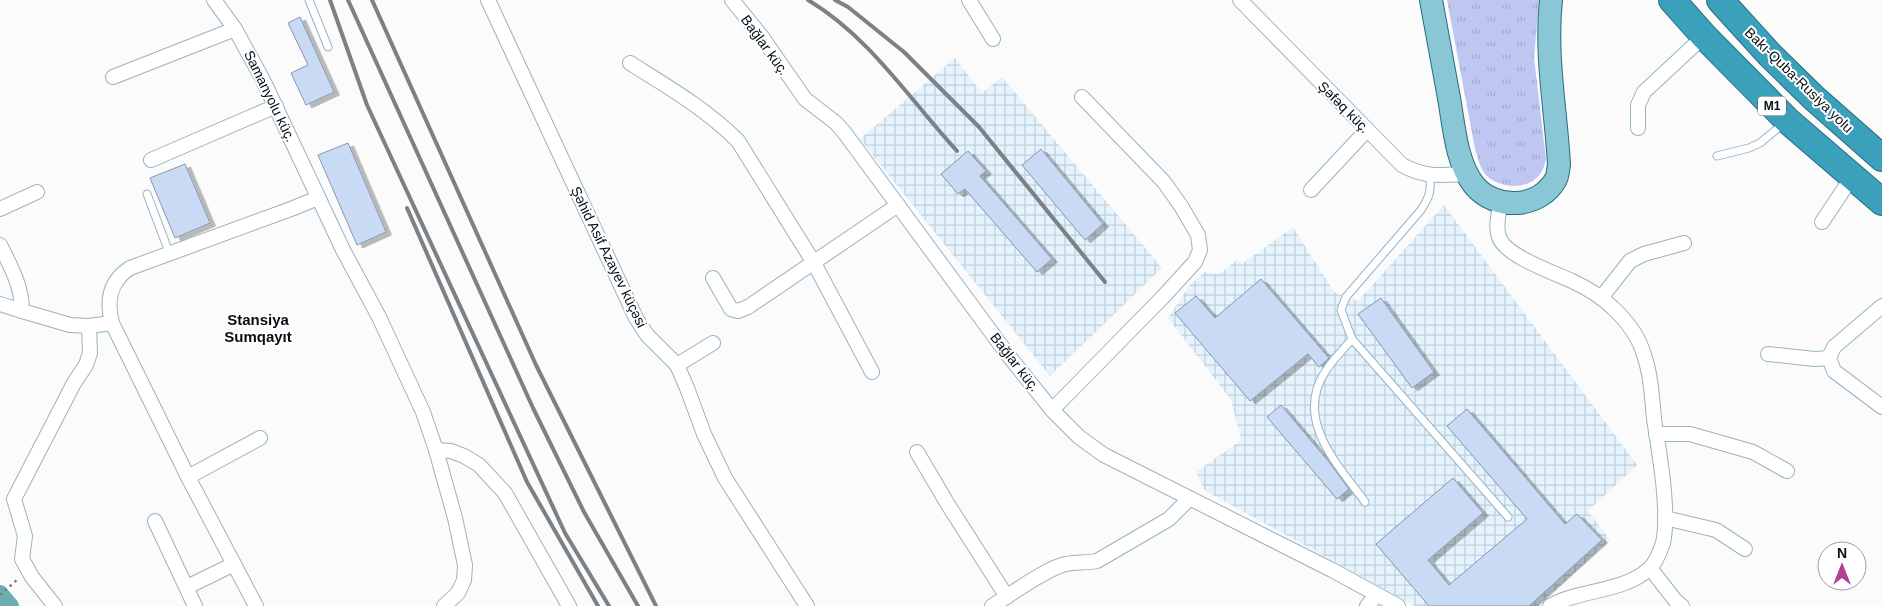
<svg xmlns="http://www.w3.org/2000/svg" width="1882" height="606" viewBox="0 0 1882 606" font-family="Helvetica,sans-serif">
	<defs>
		<pattern id="industrial-grid" width="8" height="8" patternUnits="userSpaceOnUse" patternTransform="scale(1.25)"><rect width="8" height="8" fill="#e4f3fd"/><path d="M0 4h8M4 0v8" fill="none" stroke="#c2cfd8"/></pattern>
		<pattern id="grass-tufts" width="24" height="20" patternUnits="userSpaceOnUse" patternTransform="scale(1.25)"><rect width="24" height="20" fill="#bfc6f1"/><path d="M3 7l-1-3M5 7V3M7 7l1-3M15 17l-1-3M17 17v-4M19 17l1-3" fill="none" stroke="#a3a9ce"/></pattern>
		<filter id="shadow"><feDropShadow dx="5.5" dy="3" stdDeviation="0" flood-color="#0004"/></filter>
	</defs>
	<rect width="100%" height="100%" fill="#fbfbfb"/>
	<g fill="url(#industrial-grid)">
		<path d="M955,58L982,93L1002,77L1162,268L1050,376L860,139Z"/>
		<path d="M1444,205L1637,465L1588,511L1610,540L1539,606H1415L1204,490L1196,472L1241,440L1231,400L1168,318L1190,285L1205,272L1219,274L1237,260L1242,264L1293,227L1334,292L1358,301Z"/>
	</g>
	<path fill="url(#grass-tufts)" d="M1447,0H1539L1534,58L1546,159C1544,167 1542,174 1535,179C1522,190 1500,187 1488,177C1480,170 1478,158 1475,149Z"/>
	<g fill="none" stroke-linecap="round" stroke-linejoin="round">
		<path stroke="#6aaeb0" stroke-width="16" d="M0,593L11,606"/>
	</g>
	<g fill="#c8daf4" stroke="#8696af" filter="url(#shadow)">
		<path d="M300,17L334,92L306,105L291,73L308,65L288,23Z"/>
		<path d="M348,143L386,232L357,245L318,155Z"/>
		<path d="M1041,149L1103,224L1085,240L1022,165Z"/>
		<path d="M968,151L986,171L980,176L1052,259L1037,272L965,189L958,194L941,174Z"/>
		<path d="M185,164L210,223L175,238L150,178Z"/>
		<path d="M1261,279L1329,358L1319,367L1308,354L1250,401L1175,313L1196,296L1215,318Z"/>
		<path d="M1381,298L1434,372L1412,388L1358,314Z"/>
		<path d="M1281,405L1329,462L1349,489L1337,499L1267,417Z"/>
		<path d="M1467,409L1565,524L1577,514L1602,540L1529,606H1429L1376,544L1453,478L1483,513L1428,560L1449,585L1527,519L1447,426Z"/>
	</g>
	<g fill="none" stroke-linecap="round" stroke-linejoin="round">
		<g stroke="#97b3c6" stroke-width="9">
			<g id="lane">
				<path d="M309,0L328,47"/>
				<path d="M1717,156L1749,148L1760,143L1783,124"/>
				<path d="M147,194L169,252"/>
				<path d="M1352,339L1508,517"/>
				<path d="M1365,502C1338,465 1294,420 1325,372C1332,360 1343,350 1352,339L1341,310L1346,297L1421,210C1430,196 1431,192 1430,175"/>
			</g>
		</g>
		<g stroke="#97b3c6" stroke-width="16">
			<g id="street">
				<path d="M214,0L235,29L263,80L343,250L379,317L423,412L436,450L455,518L465,565L464,580L458,593L444,606"/>
				<path d="M488,0L636,318L647,335L677,365L687,388L704,434L725,478L807,606"/>
				<path d="M732,0L762,37L805,99L836,123L844,132L1008,355L1052,410L1079,437L1104,455L1332,570L1398,606"/>
				<path d="M969,0L993,39"/>
				<path d="M1240,0L1402,165C1426,178 1440,175 1466,174"/>
				<path d="M630,63C668,87 706,109 738,141L814,263L872,372"/>
				<path d="M113,77L235,29"/>
				<path d="M1638,128V105L1644,92L1704,36"/>
				<path d="M151,160L276,106"/>
				<path d="M1311,190L1367,130"/>
				<path d="M1500,203C1499,214 1495,227 1499,237C1505,256 1555,273 1572,281C1587,288 1602,297 1613,308C1627,321 1639,337 1644,355C1651,375 1652,397 1654,419C1659,451 1670,512 1663,543C1660,552 1656,563 1649,569C1622,593 1580,589 1550,606"/>
				<path d="M0,209L37,192"/>
				<path d="M1822,222L1852,177"/>
				<path d="M0,245C11,267 22,286 22,311L70,325L89,326L112,323"/>
				<path d="M713,278L731,309L738,311L748,307L898,205"/>
				<path d="M1601,298L1630,261L1644,254L1684,243"/>
				<path d="M0,304L22,311"/>
				<path d="M1882,306L1834,347L1829,358L1834,371L1882,407"/>
				<path d="M1768,354L1815,359L1829,358"/>
				<path d="M677,365L713,343"/>
				<path d="M1052,410L1162,298L1195,262L1200,250L1198,235L1181,206L1164,182L1082,97"/>
				<path d="M1656,434H1690L1753,452L1787,471"/>
				<path d="M436,450L451,451L464,456L479,465L505,493L569,606"/>
				<path d="M917,452L947,503L1007,597"/>
				<path d="M188,477L260,438"/>
				<path d="M1665,518L1716,530L1745,549"/>
				<path d="M155,521L195,606"/>
				<path d="M1650,568L1675,600L1682,606"/>
				<path d="M187,587L234,564"/>
				<path d="M55,606L32,577L22,559L25,536L14,499L74,383L86,365L90,353L89,326"/>
				<path d="M256,606L188,477L112,323C106,300 110,281 130,268L291,209L318,198"/>
				<path d="M992,606C1010,595 1048,567 1066,564C1076,562 1086,563 1097,561L1169,519L1189,499"/>
				<path d="M1367,606L1377,595"/>
			</g>
		</g>
		<g stroke="#286d80" stroke-width="24">
			<path id="primary" d="M1431,0C1437,33 1443,65 1449,98C1454,126 1456,162 1474,185C1495,211 1540,209 1556,179C1558,175 1558,169 1559,165C1556,109 1545,56 1551,0"/>
		</g>
		<g stroke="#286d80" stroke-width="28">
			<g id="highway">
				<path d="M1672,0L1704,36L1788,121L1882,202"/>
				<path d="M1720,0L1770,55L1814,98L1882,158"/>
			</g>
		</g>
		<path stroke="#7a7e82" stroke-width="2.5" stroke-dasharray="2.5 4" stroke-linecap="butt" d="M0,595L18,579"/>
		<use href="#lane" stroke="#fff" stroke-width="7"/>
		<use href="#street" stroke="#fff" stroke-width="14"/>
		<use href="#primary" stroke="#89c6d6" stroke-width="22"/>
		<use href="#highway" stroke="#3ba0ba" stroke-width="26"/>
		<g stroke="#7c8185" stroke-width="4">
			<path d="M330,0L367,105L565,533L609,606"/>
			<path d="M348,0L533,408L584,512L638,606"/>
			<path d="M372,0L536,365L656,606"/>
			<path d="M808,0C869,36 910,100 957,151"/>
			<path d="M835,0L848,7L904,52L979,127L1105,282"/>
			<path d="M407,208L527,482L598,606"/>
		</g>
	</g>
	<g text-anchor="middle" stroke-width="4" stroke-linejoin="round" paint-order="stroke">
		<rect fill="#fff" stroke="#50565b" stroke-width="1" x="1758" y="96.5" width="28" height="19" rx="4"/>
		<g font-size="12" font-weight="bold" fill="#050e15">
			<text x="1772" y="110">M1</text>
		</g>
		<g font-size="14" fill="#050e15" stroke="#fff">
			<text transform="translate(765 45) rotate(54)" y="5">Bağlar küç.</text>
			<text transform="translate(1799 80) rotate(44)" y="5">Bakı-Quba-Rusiya yolu</text>
			<text transform="translate(270 96) rotate(64)" y="5">Samanyolu küç.</text>
			<text transform="translate(1344 107) rotate(45)" y="5">Şəfəq küç.</text>
			<text transform="translate(609 257) rotate(64)" y="5">Şəhid Asif Azayev küçəsi</text>
			<text transform="translate(1015 362) rotate(52)" y="5">Bağlar küç.</text>
		</g>
		<g font-size="15" font-weight="bold" fill="#050e15" stroke="#fff">
			<text x="258" y="325">Stansiya<tspan x="258" dy="17">Sumqayıt</tspan></text>
		</g>
	</g>
	<g transform="translate(1842 566)"><circle r="24" fill="#ffffff" stroke="#9b9fa1"/>
	<path d="M0-4L9 19L0 12L-9 19Z" fill="#b43f97"/>
	<text y="-8" font-size="14" font-weight="bold" text-anchor="middle" fill="#050e15">N</text>
	</g>
</svg>
